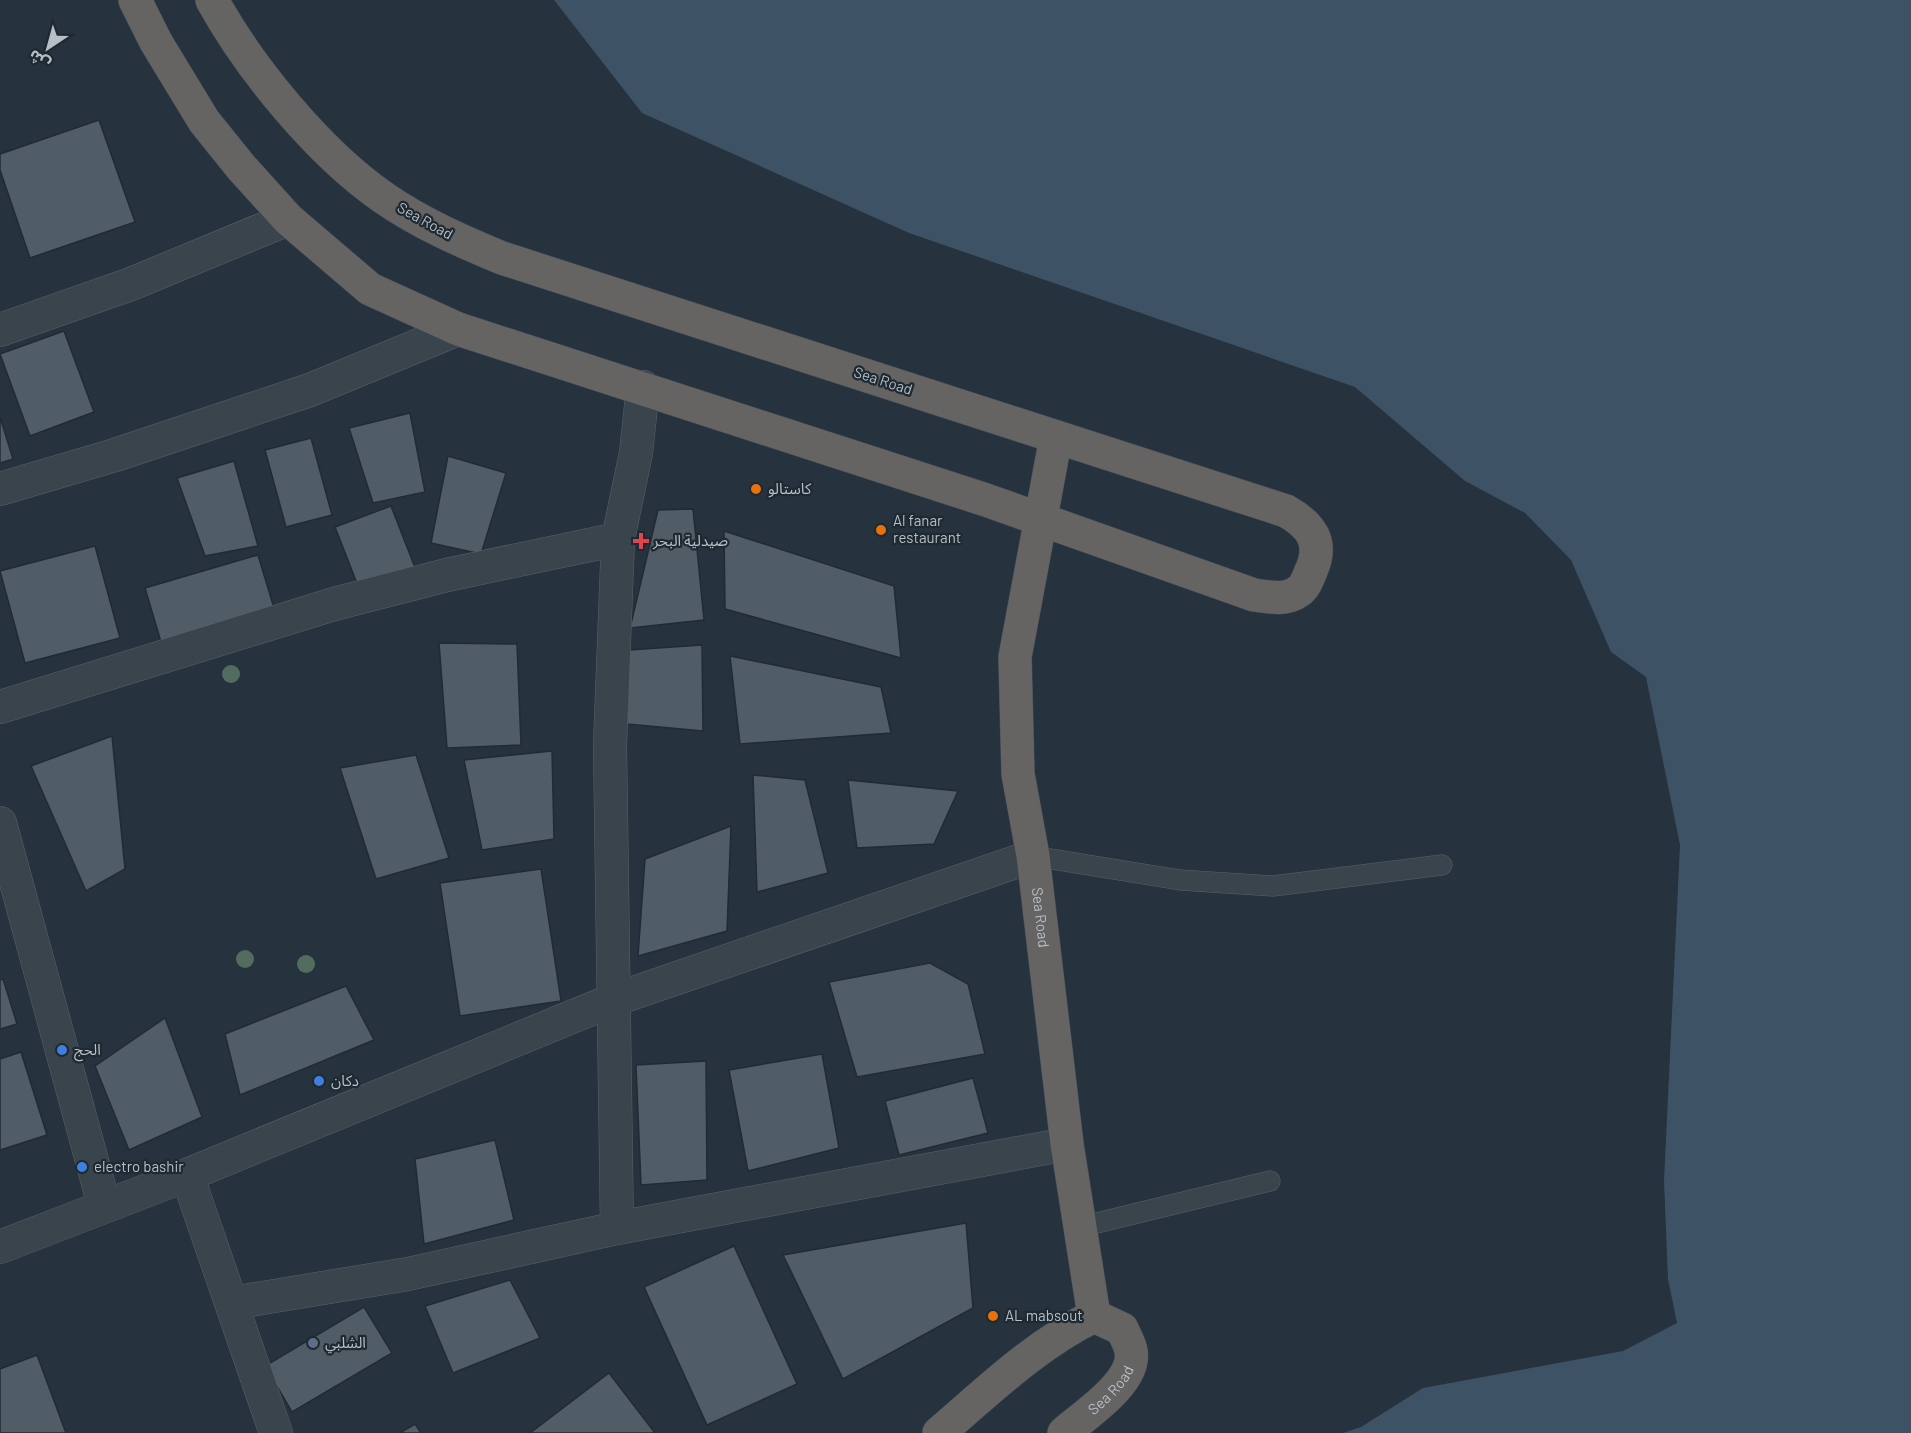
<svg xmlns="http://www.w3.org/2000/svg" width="1911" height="1433" viewBox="0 0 1911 1433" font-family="Barlow,'Noto Sans Arabic',sans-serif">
	<rect width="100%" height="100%" fill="#26323d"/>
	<path fill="#3d5264" d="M554,0H1911V1433H1343L1361,1427L1423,1388L1623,1351L1677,1323L1668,1279L1664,1181L1680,845L1646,677L1611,652L1571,560L1525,513L1465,481L1355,387L909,233L642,113Z"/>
	<g fill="#505d67" stroke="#212b34" stroke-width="1.5">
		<path d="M99,120L135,222L30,258L0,170V154Z"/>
		<path d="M64,331L94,412L30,436L0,354Z"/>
		<path d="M410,413L425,492L373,503L349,428Z"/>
		<path d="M0,417L13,459L0,463Z"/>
		<path d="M311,438L332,515L286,527L265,450Z"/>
		<path d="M448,456L506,473L481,554L431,543Z"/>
		<path d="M234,461L258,546L205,556L177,478Z"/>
		<path d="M391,506L416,570L360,591L335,527Z"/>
		<path d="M693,509L704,620L630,628L658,510Z"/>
		<path d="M724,531L894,586L901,658L725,609Z"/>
		<path d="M95,546L120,638L25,663L0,571Z"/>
		<path d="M258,555L274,608L161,642L145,588Z"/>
		<path d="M439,643L517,644L521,745L447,748Z"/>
		<path d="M702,645L703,731L627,724L629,650Z"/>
		<path d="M730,656L881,687L891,733L740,744Z"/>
		<path d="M112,736L125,869L86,891L31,766Z"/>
		<path d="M552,751L554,839L482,850L464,760Z"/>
		<path d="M416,755L449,858L376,879L340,768Z"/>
		<path d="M753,775L805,780L828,873L757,892Z"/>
		<path d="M848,780L958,791L934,844L857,848Z"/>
		<path d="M731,826L727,931L638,956L645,859Z"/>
		<path d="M541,869L561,1001L460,1016L440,883Z"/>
		<path d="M930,963L968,984L985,1054L857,1077L829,982Z"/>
		<path d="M3,979L17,1024L0,1029V980Z"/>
		<path d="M346,986L374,1040L240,1095L225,1034Z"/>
		<path d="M165,1018L202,1117L129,1150L95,1066Z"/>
		<path d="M21,1052L47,1135L0,1150V1059Z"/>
		<path d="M822,1054L839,1148L748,1171L729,1070Z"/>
		<path d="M706,1061L707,1180L641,1185L636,1065Z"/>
		<path d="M973,1078L988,1133L899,1155L885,1101Z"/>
		<path d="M495,1140L514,1220L424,1244L415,1159Z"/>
		<path d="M966,1223L973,1308L843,1379L783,1255Z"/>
		<path d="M734,1246L797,1384L707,1425L644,1287Z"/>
		<path d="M510,1280L540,1338L453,1373L425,1306Z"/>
		<path d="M364,1307L392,1353L292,1412L265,1366Z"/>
		<path d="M37,1355L66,1433H0V1369Z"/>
		<path d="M609,1373L655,1433H530Z"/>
		<path d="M415,1424L421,1433H400Z"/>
	</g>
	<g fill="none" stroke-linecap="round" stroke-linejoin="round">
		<g stroke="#58626b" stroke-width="21">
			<g id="service">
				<path d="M1033,856L1180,880L1273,886L1442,865"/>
				<path d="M1080,1227L1270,1181"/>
			</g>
		</g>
		<g stroke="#58626b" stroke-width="34">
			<g id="minor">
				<path d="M0,330L131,284L288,219"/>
				<path d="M0,489L115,455L310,390L458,329"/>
				<path d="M0,707L334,604L447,575L618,539"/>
				<path d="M0,823L104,1205"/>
				<path d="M187,1175L276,1433"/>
				<path d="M617,1228L610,745L618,539L636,453L643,387"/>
				<path d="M0,1247L187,1175L613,1000L1033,856"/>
				<path d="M232,1303L408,1274L617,1228L1067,1144"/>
			</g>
		</g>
		<g stroke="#454f58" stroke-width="34">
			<g id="trunk">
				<path d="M135,0L156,42L204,121L241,167L288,219L370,289L458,329L986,500L1254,595C1269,597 1286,601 1299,591C1305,587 1308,578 1311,571C1324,542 1311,525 1286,511L502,258C461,241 420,223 384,198C319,153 250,69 212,0"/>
				<path id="s1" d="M1056,437L1015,657L1018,774L1033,856L1067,1144L1094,1316"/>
				<path d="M939,1433C988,1391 1035,1345 1094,1316"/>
				<path id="s2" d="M1064,1433C1083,1416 1137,1382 1131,1351C1130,1344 1125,1336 1122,1329L1094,1316"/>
			</g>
		</g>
		<use href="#service" stroke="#3a444d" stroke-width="20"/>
		<use href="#minor" stroke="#3a444d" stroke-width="33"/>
		<use href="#trunk" stroke="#656462" stroke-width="33"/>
	</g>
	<g fill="#526c5f">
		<circle cx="231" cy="674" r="9"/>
		<circle cx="245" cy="959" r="9"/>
		<circle cx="306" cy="964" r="9"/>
	</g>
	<g fill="#e8710a" stroke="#1f2932" stroke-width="2">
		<circle cx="756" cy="489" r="6"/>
		<circle cx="881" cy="530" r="6"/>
		<circle cx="993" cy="1316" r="6"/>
	</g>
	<path fill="#e0444e" stroke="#1f2932" stroke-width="2" d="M638 532h6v6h6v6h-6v6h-6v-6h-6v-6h6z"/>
	<g fill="#3f7fe0" stroke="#1f2932" stroke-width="2">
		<circle cx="62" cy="1050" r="6"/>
		<circle cx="319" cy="1081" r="6"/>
		<circle cx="82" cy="1167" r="6"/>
	</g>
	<circle fill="#5c6f8a" stroke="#1f2932" stroke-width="2" cx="313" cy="1343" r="6"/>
	<g text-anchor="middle" stroke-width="4.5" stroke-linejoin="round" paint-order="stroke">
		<g font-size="15" fill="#b6bfc8" stroke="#1f2932">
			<text transform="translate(425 221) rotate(29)" y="5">Sea Road</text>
			<text transform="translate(883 381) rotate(18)" y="5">Sea Road</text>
			<text dy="5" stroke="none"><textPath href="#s1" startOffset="486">Sea Road</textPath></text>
			<text dy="5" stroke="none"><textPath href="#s2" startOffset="64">Sea Road</textPath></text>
		</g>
		<g font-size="15" fill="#b6bfc8" stroke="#1f2932" text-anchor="start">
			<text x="768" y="494">كاستالو</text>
			<text x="893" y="526">Al fanar<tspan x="893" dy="17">restaurant</tspan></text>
			<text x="653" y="546">صيدلية البحر</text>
			<text x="74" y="1055">الحج</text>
			<text x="331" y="1086">دكان</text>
			<text x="94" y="1172">electro bashir</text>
			<text x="1005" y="1321">AL mabsout</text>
			<text x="325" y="1348">الشلبي</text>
		</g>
	</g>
	<g transform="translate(48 48) rotate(216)" stroke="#1f2932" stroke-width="4.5" paint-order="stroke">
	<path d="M0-4.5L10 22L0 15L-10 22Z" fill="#b6bfc8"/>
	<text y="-9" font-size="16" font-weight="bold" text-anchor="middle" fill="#b6bfc8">ش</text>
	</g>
</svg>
